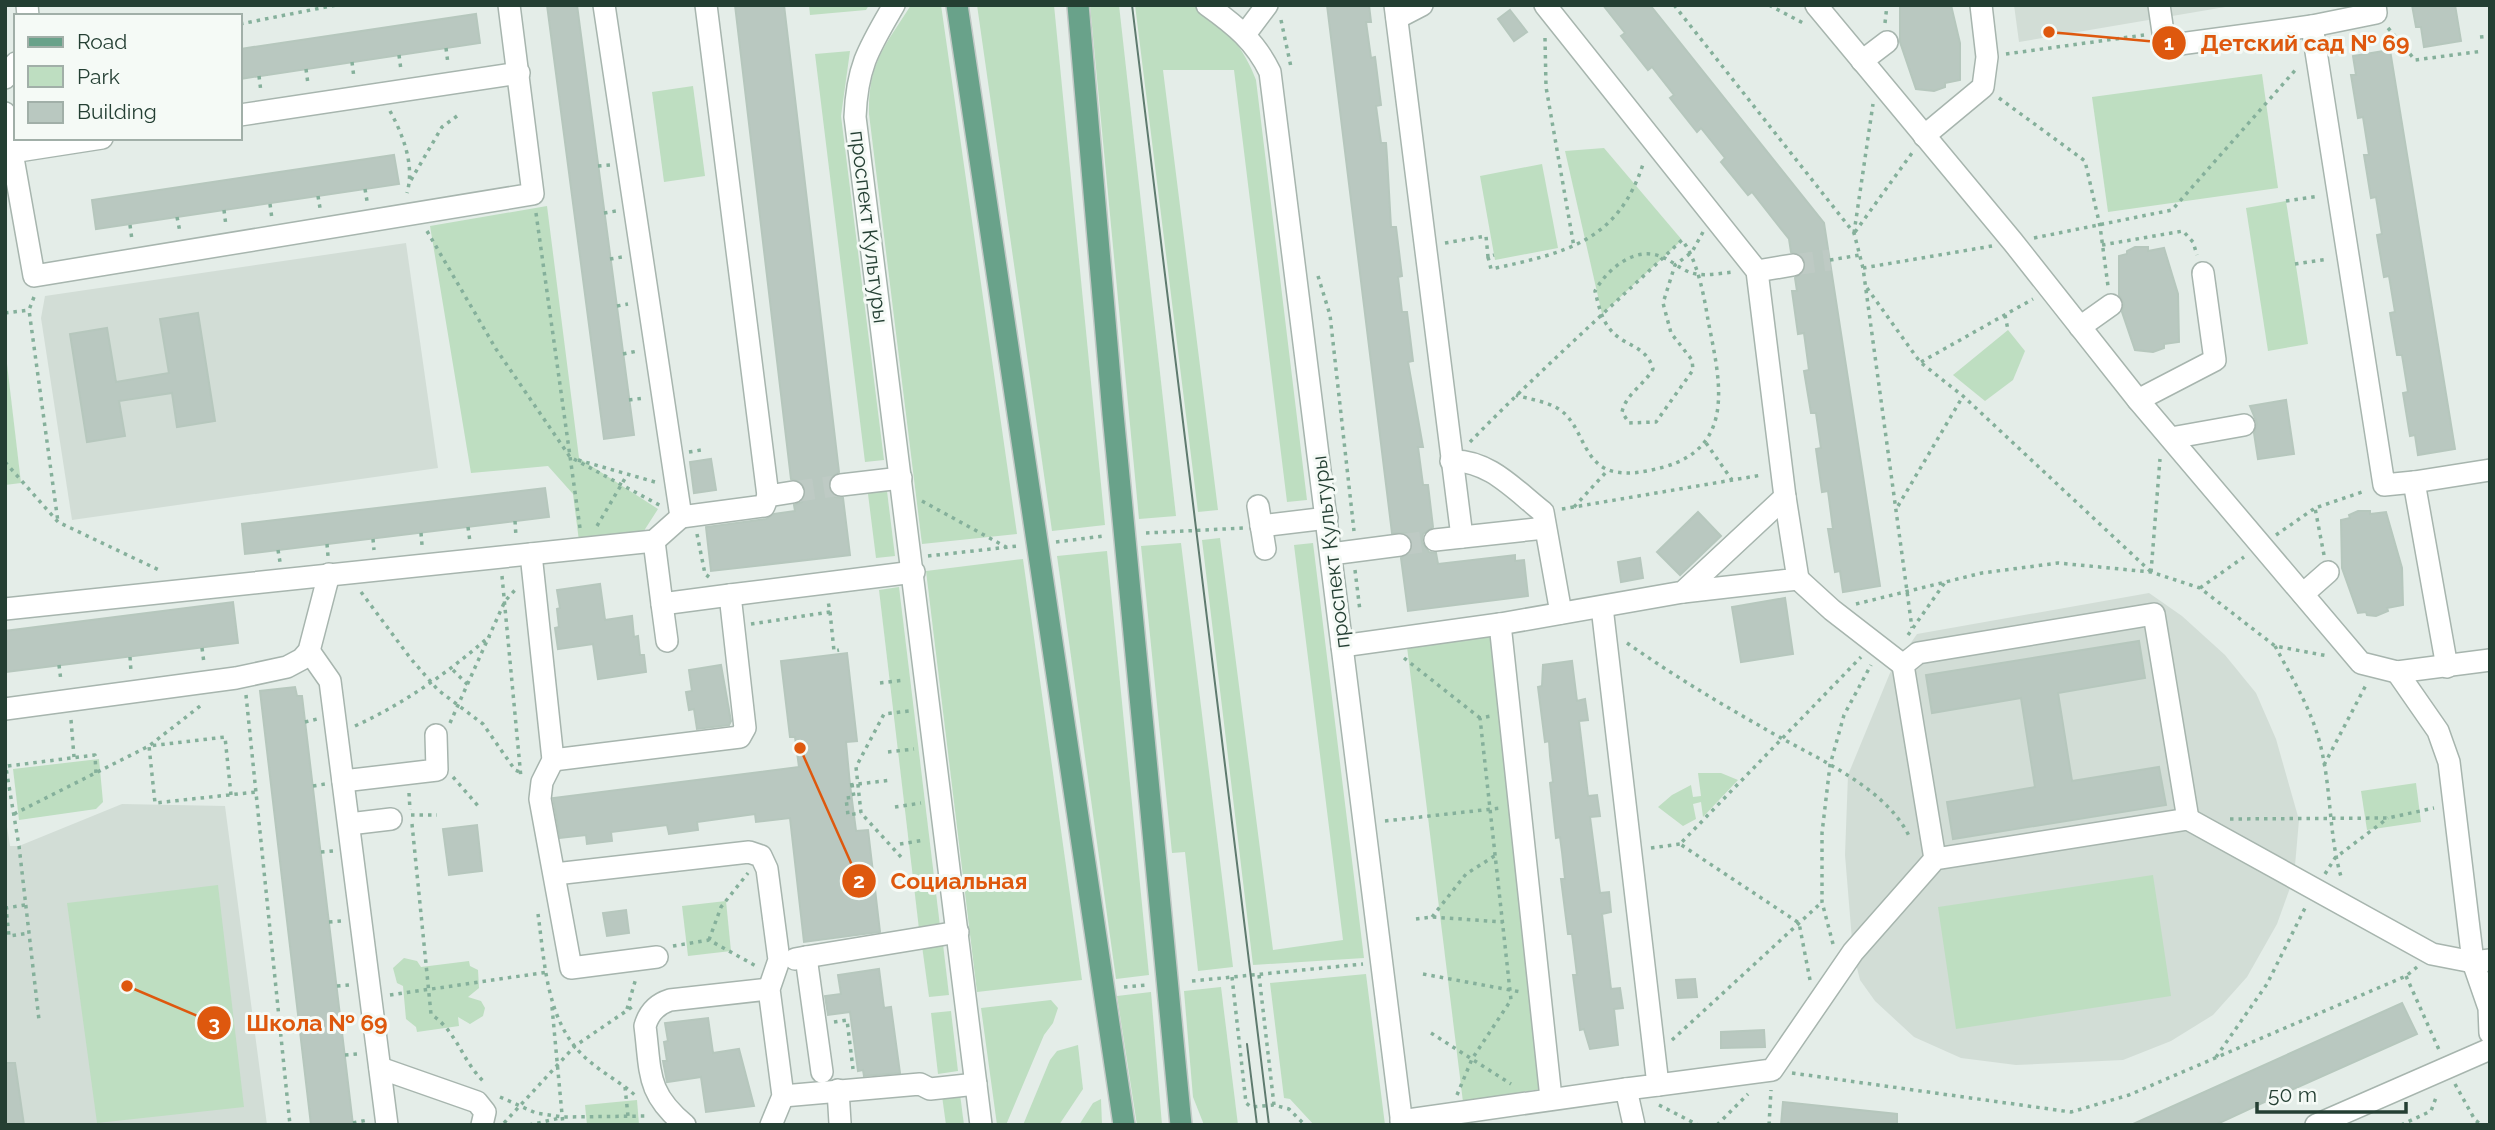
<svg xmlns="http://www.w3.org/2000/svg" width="2495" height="1130" viewBox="0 0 2495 1130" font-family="Raleway,sans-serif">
	<rect width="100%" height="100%" fill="#e4ede8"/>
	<g fill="#d2ddd6">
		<path d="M2014,5H2237L2019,42Z"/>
		<path d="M406,243L438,468L72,520L41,318L45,296Z"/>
		<path d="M2149,593L2182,616L2225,655L2256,693L2276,739L2299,820L2294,877L2277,924L2247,977L2213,1015L2171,1041L2123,1060L2016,1065L1961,1058L1914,1037L1875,1001L1860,980L1853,952L1845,855L1848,775L1890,673L1917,634Z"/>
		<path d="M122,804L225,806L267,1125H5V814L10,846H19Z"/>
	</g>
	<g fill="#bedec1">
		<path d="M809,5H869L866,10L810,15Z"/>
		<path d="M911,5H941L1017,534L922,544L869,114C868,63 885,46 911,5Z"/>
		<path d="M977,5H1054L1105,525L1052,531Z"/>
		<path d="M1090,5H1119L1176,516L1139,519Z"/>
		<path d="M1135,5C1152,5 1173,2 1189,5C1219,11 1247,54 1256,80L1307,500L1287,502L1234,70H1163L1218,510L1198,512Z"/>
		<path d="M850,51L841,116L884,460L865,462L815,54Z"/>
		<path d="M2262,74L2278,188L2108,212L2092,97Z"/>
		<path d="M693,86L705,176L664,182L652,92Z"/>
		<path d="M1604,148L1682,240L1602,314L1565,151Z"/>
		<path d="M1542,164L1558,248L1495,260L1480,176Z"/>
		<path d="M2286,201L2308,344L2268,351L2246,208Z"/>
		<path d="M547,206L579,458L658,509L640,537L579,541L573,494L548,466L471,473L430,226Z"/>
		<path d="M2008,330L2025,351L2013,380L1985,401L1953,375Z"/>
		<path d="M5,347L21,483L5,485Z"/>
		<path d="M886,483L895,556L876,558L867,486Z"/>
		<path d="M1220,538L1273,950L1343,940L1294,545L1313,543L1364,958L1253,965L1202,540Z"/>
		<path d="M1181,543L1233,967L1198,971L1185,852L1172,853L1141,546Z"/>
		<path d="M1107,551L1149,975L1116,979L1057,556Z"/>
		<path d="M1023,559L1082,980L977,992L926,571Z"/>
		<path d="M899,587L940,926L919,929L879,590Z"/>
		<path d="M1491,635L1541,1089L1463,1102L1407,647Z"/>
		<path d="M99,759L103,802L96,809L19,820L13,769Z"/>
		<path d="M1698,773H1721L1738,780L1703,817L1701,802L1693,804L1696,819L1683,826L1658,807L1672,795L1691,785L1693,797L1701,796Z"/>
		<path d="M2416,783L2421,822L2367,830L2361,791Z"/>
		<path d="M2153,875L2171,996L1956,1029L1938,907Z"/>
		<path d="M218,885L244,1107L97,1123L67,903Z"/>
		<path d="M726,901L731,951L688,956L682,906Z"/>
		<path d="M943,944L949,995L929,997L922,946Z"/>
		<path d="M404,958L417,961L421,967L469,961L470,966L478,970L479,988L468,997L481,1001L485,1008L483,1016L470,1024L458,1017L459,1026L417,1032L416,1027L406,1019L403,986L397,983L393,968Z"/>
		<path d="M1366,974L1385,1125H1314L1290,1099L1284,1098L1270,983Z"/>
		<path d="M1221,987L1238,1125H1204L1193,1097L1184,991Z"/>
		<path d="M1151,992L1162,1125H1137L1117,996Z"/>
		<path d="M1051,1000L1058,1008L1053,1023L1044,1035L1006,1125H997L981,1008Z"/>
		<path d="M951,1011L958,1071L938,1074L931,1013Z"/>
		<path d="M1078,1045L1083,1089L1059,1125H1023L1050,1060L1057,1051Z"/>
		<path d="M960,1094L964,1125H946L942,1096Z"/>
		<path d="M1101,1099L1102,1125H1079L1093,1103Z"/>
		<path d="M637,1100L639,1125H587L585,1105Z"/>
	</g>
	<g fill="#b9c8c0" stroke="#b6c7bd" stroke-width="2">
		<path d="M547,5H577L634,435L604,439Z"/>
		<path d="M735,5H784L839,472L829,479L828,487L835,497L843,498L850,555L711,571L706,527L766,519L774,514L795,511L794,505L802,502L806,491L803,483L791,479Z"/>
		<path d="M1327,5H1369L1371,22H1366L1371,58L1375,57L1381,105L1376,106L1381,143H1386L1387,157L1391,227H1396L1402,276L1398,277L1402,312H1407L1413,361L1408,362L1423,447H1418L1423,485H1428L1433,527L1423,534L1422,542L1429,552L1436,553L1438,564L1515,555V561L1524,560L1528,596L1408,611L1401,558L1412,551L1413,543L1406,533H1392Z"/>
		<path d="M1603,5H1650L1824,223L1880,586L1843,592L1840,571L1835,572L1828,529H1833L1828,491L1822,492L1816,449L1821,448L1816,413H1811L1804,371L1809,370L1804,333L1798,334L1792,291H1797L1795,278L1805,269L1803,257L1791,252L1789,239L1752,192L1748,195L1721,162L1725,158L1701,128L1697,132L1670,98L1674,95L1652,67L1648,70L1621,36L1625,33Z"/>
		<path d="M1900,5H1951L1960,43V80L1945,83V87L1934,91L1916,89L1900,42Z"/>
		<path d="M2412,5H2455L2461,41L2424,47L2421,27H2416Z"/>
		<path d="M1510,10L1527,32L1514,41L1498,19Z"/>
		<path d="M476,14L480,43L240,79V49Z"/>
		<path d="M2390,50L2455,449L2418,455L2415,435L2410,436L2403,393L2408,392L2402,355H2397L2390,313L2395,312L2389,276L2384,277L2377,235L2382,234L2376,197L2371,198L2364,155H2369L2363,117L2358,118L2351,75H2356L2353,56Z"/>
		<path d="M394,155L399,184L96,229L92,200Z"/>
		<path d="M2135,247H2148V251L2164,248L2178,294L2179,342L2164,344V348L2153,352L2135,350L2122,312L2124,304L2119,295V256L2127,254V251Z"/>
		<path d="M198,313L215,421L177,427L172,393L119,401L125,436L87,442L70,334L107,328L116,382L169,373L160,319Z"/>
		<path d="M2286,400L2294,454L2258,459L2254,433L2257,423L2250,406Z"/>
		<path d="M711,459L716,490L694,493L690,462Z"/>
		<path d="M545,488L549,517L245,554L242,524Z"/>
		<path d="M2358,511H2370V514L2386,512L2402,568L2403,605L2387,608L2388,611L2376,616L2367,615L2366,612L2358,613L2342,568L2341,520L2350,518L2349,515Z"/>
		<path d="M1698,512L1721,536L1680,575L1657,552Z"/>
		<path d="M1640,558L1643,578L1621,582L1618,562Z"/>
		<path d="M600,584L605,620L632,616L634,637L638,636L640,655H644L646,672L598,679L593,644L558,649L555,628L559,627L557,609L560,608L557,590Z"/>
		<path d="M1785,598L1793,654L1741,662L1732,607Z"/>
		<path d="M233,602L238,643L5,672V631Z"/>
		<path d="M2139,641L2145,678L2058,693L2072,781L2159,767L2166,805L1953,839L1947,802L2035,787L2021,698L1932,713L1926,675Z"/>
		<path d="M847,653L857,741L846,742L850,785L856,831L868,830L880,932L804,942L790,818L756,822L755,814L697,822L698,830L669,834L667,825L611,832L612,841L587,844L586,835L560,838L553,798L799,767L795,737H790L781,661Z"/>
		<path d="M1572,661L1577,701L1585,699L1588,720L1579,721L1588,796L1597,795L1600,816L1590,817L1600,893L1609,892L1611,912L1602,914L1611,989L1620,988L1623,1008L1614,1009L1618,1045L1590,1049L1584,1029L1580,1030L1573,975H1577L1572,934H1568L1561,879H1565L1562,852L1560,837L1556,838L1550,783L1553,782L1550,756L1549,741L1545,742L1538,687L1542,686L1543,665Z"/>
		<path d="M721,665L731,721L729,725L697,729L694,709L689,710L686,692L692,691L689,670Z"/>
		<path d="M295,687L297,696H302L353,1125H311L260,691Z"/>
		<path d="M477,825L482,871L449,875L443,829Z"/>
		<path d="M626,910L629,933L607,936L603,913Z"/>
		<path d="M879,969L884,1008L891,1007L900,1073L864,1076L863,1070L858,1071L850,1012L828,1015L825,996L841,994L838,975Z"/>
		<path d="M1695,979L1697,997L1678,998L1676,980Z"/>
		<path d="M2402,1003L2417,1034L2260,1104L2215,1125H2131Z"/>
		<path d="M708,1018L713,1053L739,1049L754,1106L706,1112L701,1077L667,1082L663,1061H667L664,1042L668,1041L665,1023Z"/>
		<path d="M1764,1030L1765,1047L1721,1048V1032Z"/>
		<path d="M5,1063H15L24,1125H5Z"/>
		<path d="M1783,1102L1897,1114V1125H1781Z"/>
	</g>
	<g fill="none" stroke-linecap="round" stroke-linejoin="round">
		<g stroke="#becac4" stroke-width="21" stroke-dasharray="21 10" stroke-linecap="butt">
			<path d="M1793,265L1830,260"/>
			<path d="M793,492L841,485"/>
			<path d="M1400,545L1435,540"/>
		</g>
		<g stroke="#a7b5ae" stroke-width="24">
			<g id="minor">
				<path d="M27,5L28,16"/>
				<path d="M604,5L681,517L764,506L768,496L793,492"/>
				<path d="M706,5L768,496"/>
				<path d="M894,5C869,48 857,66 855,117L981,1125"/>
				<path d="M1207,5C1235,25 1255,41 1270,72L1402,1125"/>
				<path d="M1395,5L1462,537"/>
				<path d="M1816,5L2013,242L2138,400L2361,663L2397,672L2490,660"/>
				<path d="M2159,5L2165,46L2312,26"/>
				<path d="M2375,5L2376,13L2312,26L2384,485L2414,482L2447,667"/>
				<path d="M1397,18L1422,5"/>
				<path d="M1246,33L1267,5"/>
				<path d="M1862,61L1887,42"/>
				<path d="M5,78L16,63"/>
				<path d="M5,113L34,276L533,194L509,5"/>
				<path d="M240,115L519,73"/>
				<path d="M1924,136L1983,87L1987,57L1981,5"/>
				<path d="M12,152L102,138"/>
				<path d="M1757,271L1793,265"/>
				<path d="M2080,327L2111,305"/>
				<path d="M2138,400L2215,360L2203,273"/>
				<path d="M2171,438L2244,425"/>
				<path d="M1451,461C1488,459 1515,490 1543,512L1561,613"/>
				<path d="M2414,482L2490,470"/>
				<path d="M841,485L901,478"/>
				<path d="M1258,506L1265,549"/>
				<path d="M1261,526L1327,518"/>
				<path d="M1435,540L1545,528"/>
				<path d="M654,541L662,604L730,595"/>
				<path d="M531,554L553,760L542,782L540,799L571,968L657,957"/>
				<path d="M1331,554L1400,545"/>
				<path d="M1798,579L1832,610L1903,665"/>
				<path d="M1683,592L1798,579L1785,497"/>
				<path d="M2303,594L2328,572"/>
				<path d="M662,604L667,641"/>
				<path d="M1602,607L1658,1085L1626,1089"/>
				<path d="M5,609L654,541L681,517"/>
				<path d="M1500,624L1551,1098"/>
				<path d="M1342,646L1500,624L1683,592L1785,497L1757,271L1545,5"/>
				<path d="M309,651L330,681L387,1125"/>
				<path d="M2397,672L2438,731L2449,762L2473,962L2489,1008L2490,1033"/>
				<path d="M5,709L236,678L287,667L302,659L309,651L329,574"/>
				<path d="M553,760L740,737L745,728L730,595L914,572"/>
				<path d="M343,781L437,770L436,735"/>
				<path d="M349,824L391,819"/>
				<path d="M1935,859L1903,665L1918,653L2154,614L2188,819"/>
				<path d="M555,874L749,852L761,856L767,869L779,960L769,989L783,1096L771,1125"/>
				<path d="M806,957L958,932"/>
				<path d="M795,959L806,957L822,1072"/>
				<path d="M380,1068L477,1102L485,1112L482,1125"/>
				<path d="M1658,1085L1772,1070L1853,952L1935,859L2188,819L2432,954L2473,962L2490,960"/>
				<path d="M838,1090L840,1123"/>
				<path d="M783,1096L920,1084L930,1089L976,1084"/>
				<path d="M1401,1121L1626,1089L1634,1125"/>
				<path d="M685,1125C646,1093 651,1073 645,1026C649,1012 657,1004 670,1000L769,989"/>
				<path d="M2316,1125L2490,1049"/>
			</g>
		</g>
		<g stroke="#c2c9c6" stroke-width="24">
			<g id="major">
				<path d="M957,5L1124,1125"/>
				<path d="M1078,5L1113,414L1181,1125"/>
			</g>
		</g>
		<g stroke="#85b09b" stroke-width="3.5" stroke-dasharray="3.5 5" stroke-linecap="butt">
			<path d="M1674,5L1854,233L1863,268L1912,628"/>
			<path d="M1769,5L1803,23"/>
			<path d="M1281,20L1291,67"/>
			<path d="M1885,23L1887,5"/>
			<path d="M240,24L336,5"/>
			<path d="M2388,28L2415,60L2483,51"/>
			<path d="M2480,37L2490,36"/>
			<path d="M1545,38L1546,87L1574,247"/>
			<path d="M446,48L448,64"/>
			<path d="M2006,54L2144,35"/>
			<path d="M399,55L401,70"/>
			<path d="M352,62L354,78"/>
			<path d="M306,69L308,84"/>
			<path d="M259,76L261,92"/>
			<path d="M1999,98L2085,161L2100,226L2108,286"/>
			<path d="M390,111C403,135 415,165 407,193"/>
			<path d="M598,166L610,165"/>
			<path d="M411,180L442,127L457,116"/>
			<path d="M365,189L367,201"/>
			<path d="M318,196L320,208"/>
			<path d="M2286,201L2319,196"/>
			<path d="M270,204L272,219"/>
			<path d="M224,210L226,226"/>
			<path d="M536,213L580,528"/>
			<path d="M604,213L616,211"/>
			<path d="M177,217L180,232"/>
			<path d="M130,225L132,240"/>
			<path d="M427,231L496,349L570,457L661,506"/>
			<path d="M1703,232L1692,252L1675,265L1663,303L1671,333L1692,360L1693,370L1656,422L1629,423L1622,412C1626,394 1644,385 1653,369C1646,344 1623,347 1609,328C1601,318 1598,303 1595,291C1607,269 1636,245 1662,257C1673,261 1683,272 1696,274C1707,276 1722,273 1734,272"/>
			<path d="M1855,232L1912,153"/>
			<path d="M1854,233L1873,104"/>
			<path d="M2034,238L2172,210L2298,67"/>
			<path d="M1445,243L1486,236L1488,257L1494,255"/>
			<path d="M2102,245L2183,231L2193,242L2197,255"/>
			<path d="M1488,257L1491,269C1565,253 1619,242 1644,161"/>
			<path d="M610,259L622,257"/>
			<path d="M1830,260L1860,255"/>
			<path d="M2295,264L2328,259"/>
			<path d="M1863,268L1992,246"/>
			<path d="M1318,276L1330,315L1354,531"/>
			<path d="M1867,288L1920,362L1963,396L2150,571"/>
			<path d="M34,297L29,310L58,522"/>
			<path d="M617,306L628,304"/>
			<path d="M5,313L29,310"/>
			<path d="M2005,315L2008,330"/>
			<path d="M623,354L638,351"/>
			<path d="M1921,362L2033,299"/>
			<path d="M629,400L644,398"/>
			<path d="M1470,442C1538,372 1611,307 1682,240C1697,259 1704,295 1708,320C1719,377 1738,446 1664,467C1648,471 1632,475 1616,472C1581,466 1584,423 1557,408C1545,401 1528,399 1516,395"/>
			<path d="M1706,443L1732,480"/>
			<path d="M689,452L701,450"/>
			<path d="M578,460L655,482"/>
			<path d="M5,462L58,522L161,571"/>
			<path d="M922,501L1006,547"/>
			<path d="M1898,506L1963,396"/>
			<path d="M1574,507L1608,470"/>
			<path d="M1562,509L1762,475"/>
			<path d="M515,521L516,537"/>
			<path d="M597,526L627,475"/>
			<path d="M468,527L470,542"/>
			<path d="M421,533L422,545"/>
			<path d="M1146,533L1243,528"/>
			<path d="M697,534L705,574L709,577"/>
			<path d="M2276,535L2315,508"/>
			<path d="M373,539L374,550"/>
			<path d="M1056,542L1104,536"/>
			<path d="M327,544L328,556"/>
			<path d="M278,550L280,562"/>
			<path d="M2324,555L2315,508L2365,491"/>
			<path d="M928,556L1018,546"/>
			<path d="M1355,570L1360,611"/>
			<path d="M2151,572L2160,459"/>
			<path d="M502,576L521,778"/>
			<path d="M2200,588L2244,557"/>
			<path d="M361,592L411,659L438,690L483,724L515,770L520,772"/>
			<path d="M1856,604L1982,573L2058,563L2151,572L2200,588L2275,646L2328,656"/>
			<path d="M830,612L834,651L839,650"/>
			<path d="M751,624L830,612L828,601"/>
			<path d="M1908,635L1946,581"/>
			<path d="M1627,643C1670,673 1714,700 1760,726C1808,755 1884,784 1909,836"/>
			<path d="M2275,646C2291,676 2310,707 2319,740C2332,786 2328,835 2342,880"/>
			<path d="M202,648L204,663"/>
			<path d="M130,657L131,672"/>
			<path d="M1404,658L1480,718"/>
			<path d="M59,665L61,681"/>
			<path d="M453,670L468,685"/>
			<path d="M880,683L905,680"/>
			<path d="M246,695L290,1125"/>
			<path d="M71,720L74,757"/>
			<path d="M305,722L317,719"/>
			<path d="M450,723L505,601L516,589"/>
			<path d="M355,726C405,703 449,672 490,636"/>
			<path d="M888,752L914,749"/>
			<path d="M5,762L19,846L39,1020"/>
			<path d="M2324,765L2366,685"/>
			<path d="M8,766L95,755L96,773"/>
			<path d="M453,777L479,807"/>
			<path d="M852,784L854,797L846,798L848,815L861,813"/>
			<path d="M850,785L892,780"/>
			<path d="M313,786L325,784"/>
			<path d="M409,793L410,810"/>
			<path d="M231,795L225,737L149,746L155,803L256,792"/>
			<path d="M895,807L921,803"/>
			<path d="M14,814L149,746L204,703"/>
			<path d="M411,815H437"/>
			<path d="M2230,819L2388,818L2434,808"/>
			<path d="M1385,821L1501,808"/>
			<path d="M412,824L431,1014C459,1034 460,1058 484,1082"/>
			<path d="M900,844L925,840"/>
			<path d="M1651,848L1680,844"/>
			<path d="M321,852L333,851"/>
			<path d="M901,857L861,813L856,767L884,714L909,711"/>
			<path d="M2325,874L2335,858L2388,818"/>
			<path d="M25,905L6,908L9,936L29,933"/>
			<path d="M538,914C545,964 546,1025 589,1061C604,1074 622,1083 637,1097"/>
			<path d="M1432,917L1466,874L1496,855"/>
			<path d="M1416,919L1432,917L1503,922"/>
			<path d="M329,922L341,921"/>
			<path d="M709,940L721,907L748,873"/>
			<path d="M1833,944L1822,902V833L1830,765L1844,715L1871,665"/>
			<path d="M673,946L709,940L756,966"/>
			<path d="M1423,974L1521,992"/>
			<path d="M1259,975L1274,1105L1289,1109L1305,1125"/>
			<path d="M2406,976L2440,1052"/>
			<path d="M1232,977L1246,1103L1251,1107L1273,1105"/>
			<path d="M1810,980L1799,923L1680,844L1861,657"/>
			<path d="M1192,981L1363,964"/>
			<path d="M337,986L349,985"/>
			<path d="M1124,987L1148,985"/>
			<path d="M390,995L548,972"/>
			<path d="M552,1007L563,1125"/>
			<path d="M627,1009L636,978"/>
			<path d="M834,1022L847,1020L853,1069"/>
			<path d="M1431,1033L1511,1084"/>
			<path d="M1672,1040L1822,902"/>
			<path d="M345,1055L357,1054"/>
			<path d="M2216,1057L2267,984L2305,908"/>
			<path d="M1792,1073L2071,1112L2129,1095L2406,976L2417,967"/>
			<path d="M2455,1084L2475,1120L2482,1125"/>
			<path d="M625,1087L628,1116"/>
			<path d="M1457,1095L1472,1059L1511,1000L1480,718L1491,716"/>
			<path d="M500,1097L536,1113L562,1117L649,1116"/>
			<path d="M1659,1105L1698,1125"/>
			<path d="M353,1123L368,1120"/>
			<path d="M504,1123L575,1046L632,1007"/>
			<path d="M529,1125L560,1118"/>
			<path d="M1717,1125L1748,1094"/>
			<path d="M1769,1125L1771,1090"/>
			<path d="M2401,1125L2431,1111L2437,1095"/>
		</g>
		<use href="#minor" stroke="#fff" stroke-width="21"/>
		<use href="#major" stroke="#69a28a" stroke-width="21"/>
		<g stroke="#5e7a6e" stroke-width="2">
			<path d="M1132,5L1269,1125"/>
			<path d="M1247,1044L1257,1125"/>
		</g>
	</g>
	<g text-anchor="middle" stroke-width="6" stroke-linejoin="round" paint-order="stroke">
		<g font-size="21" fill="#243f33" stroke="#f5faf6">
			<text transform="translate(869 227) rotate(83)" y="7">проспект Культуры</text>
			<text transform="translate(1331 552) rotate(-97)" y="7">проспект Культуры</text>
		</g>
	</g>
	<path fill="none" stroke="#de580e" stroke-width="2.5" d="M2049 32L2169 43M800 748L859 881M127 986L214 1023"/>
	<g fill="#de580e" stroke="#f5faf6" stroke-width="2.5">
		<circle cx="2049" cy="32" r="7"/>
		<circle cx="800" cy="748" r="7"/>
		<circle cx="127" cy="986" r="7"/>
		<circle cx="2169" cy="43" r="18"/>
		<circle cx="859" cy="881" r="18"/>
		<circle cx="214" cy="1023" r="18"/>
	</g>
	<g font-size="21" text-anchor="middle" font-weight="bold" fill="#fff">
		<text x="2169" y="50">1</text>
		<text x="859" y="888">2</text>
		<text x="214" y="1031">3</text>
	</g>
	<g font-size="23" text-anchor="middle" font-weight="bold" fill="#de580e" stroke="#f5faf6" stroke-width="6" stroke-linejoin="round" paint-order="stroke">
		<text x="2305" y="51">Детский сад № 69</text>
		<text x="959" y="889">Социальная</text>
		<text x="317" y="1031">Школа № 69</text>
	</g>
	<rect width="2495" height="1130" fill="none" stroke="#243f33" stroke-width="14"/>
	<rect x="14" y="14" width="228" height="126" fill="#f5faf6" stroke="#a1afa8" stroke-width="2"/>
	<rect x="28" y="37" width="35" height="10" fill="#69a28a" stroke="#a1afa8" stroke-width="2"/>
	<text x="77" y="49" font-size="21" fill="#243f33">Road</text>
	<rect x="28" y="66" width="35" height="21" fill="#bedec1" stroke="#a1afa8" stroke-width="2"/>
	<text x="77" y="84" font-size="21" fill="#243f33">Park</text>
	<rect x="28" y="102" width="35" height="21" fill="#b9c8c0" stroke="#a1afa8" stroke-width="2"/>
	<text x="77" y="119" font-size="21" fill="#243f33">Building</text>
	<path d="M2257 1102v10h149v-10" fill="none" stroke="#243f33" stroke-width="3.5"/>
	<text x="2268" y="1102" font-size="21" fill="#243f33" stroke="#f5faf6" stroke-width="5" paint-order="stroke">50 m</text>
</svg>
